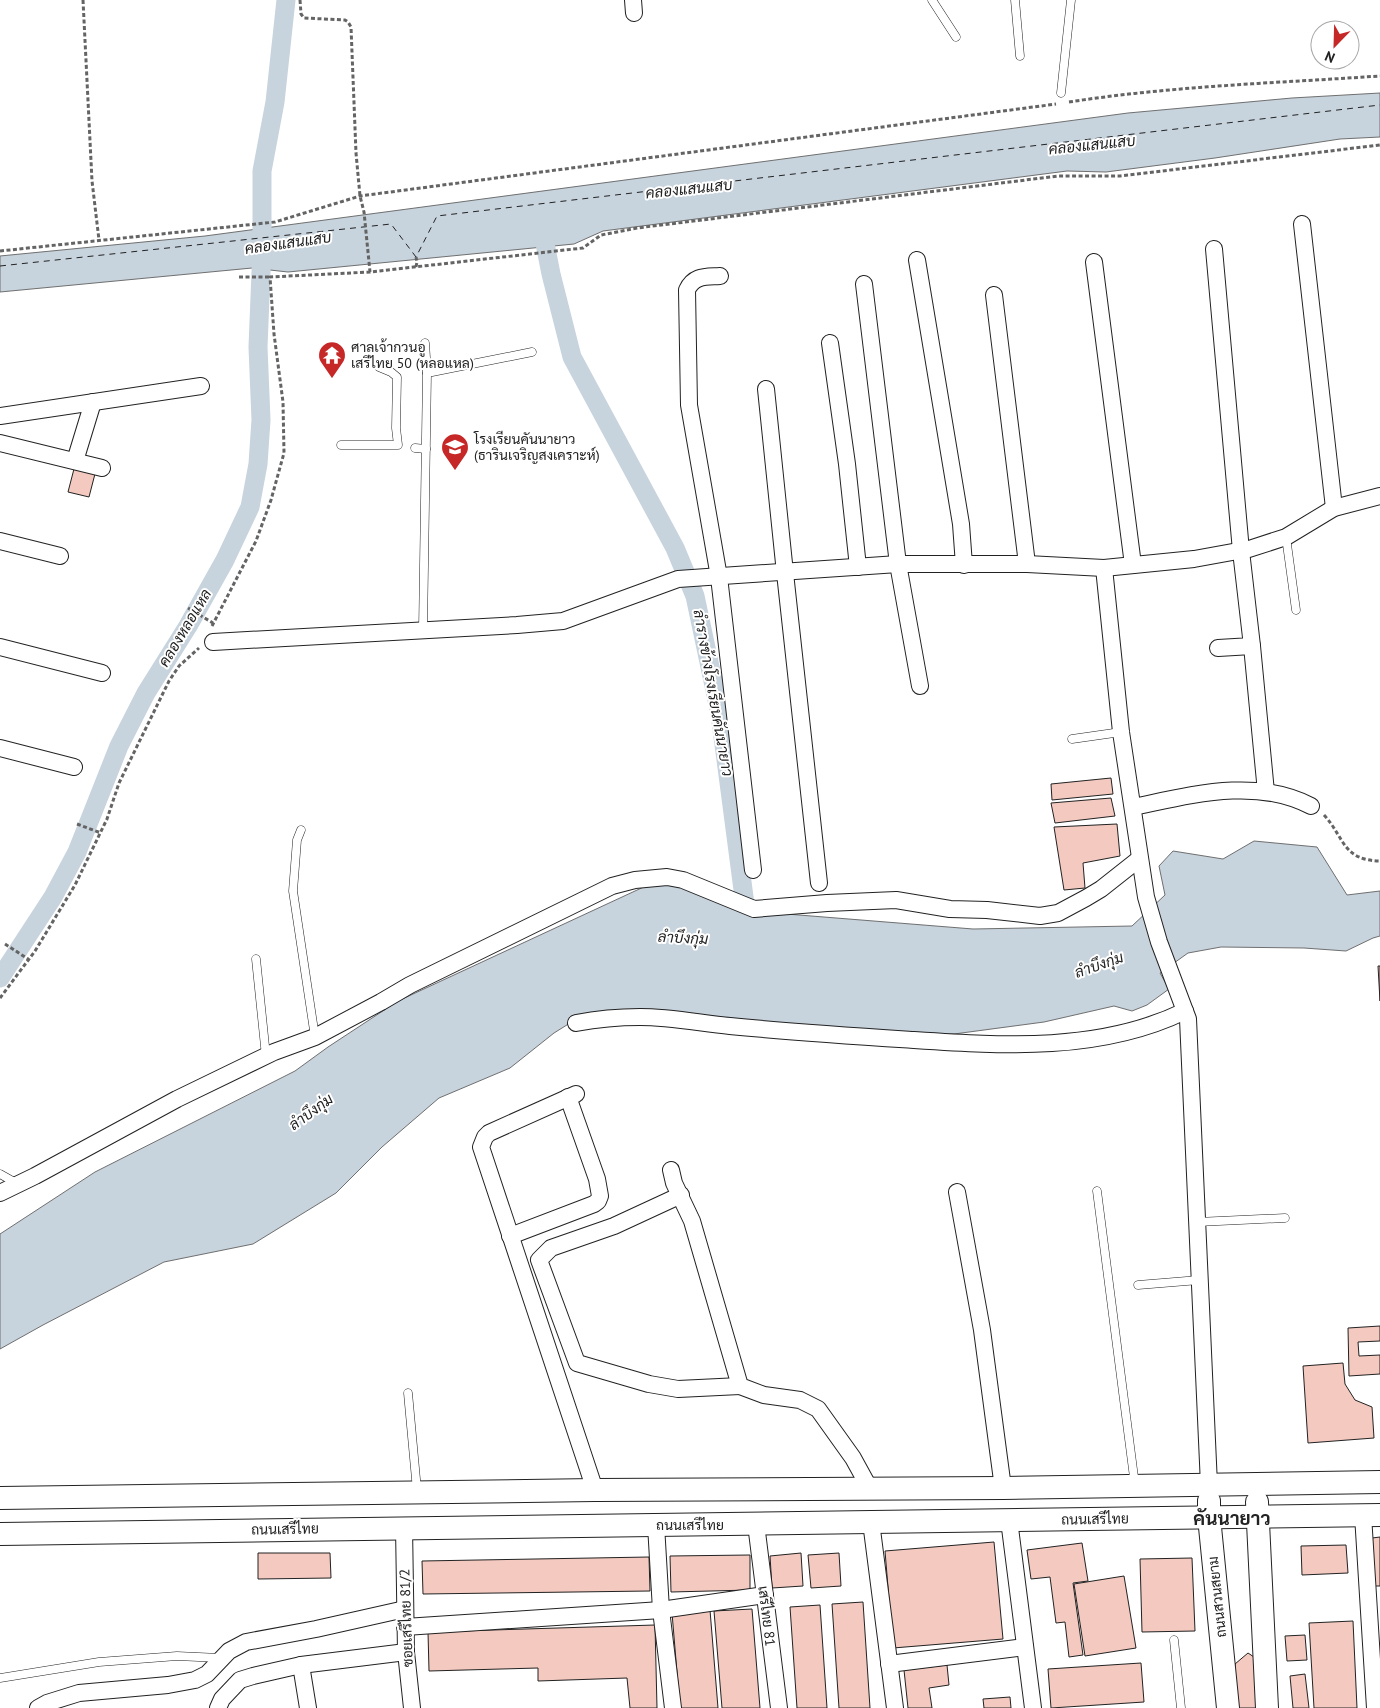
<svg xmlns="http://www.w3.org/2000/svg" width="1380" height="1708" viewBox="0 0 1380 1708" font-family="'PT Sans',Sarabun,sans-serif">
	<rect width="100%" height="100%" fill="#fff"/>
	<g fill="#c7d3dd" stroke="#6f6f6f">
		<path d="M1380,93V137L1340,139L1215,158L1106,172L1067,171L603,231L574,244L288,272L252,268L0,292V256L205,236L1128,113L1292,98Z"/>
		<path d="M1254,841L1317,847L1347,895L1380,891V936L1373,938L1346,951L1304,948L1221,947L1188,953L1160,973L1169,989L1147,1005L1132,1011L1114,1006L1044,1022L954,1034L880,1036L578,1018L554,1033L510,1068L439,1098L382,1147L336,1193L253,1244L164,1262L43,1325L0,1349V1234L95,1172L295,1071L328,1047L398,1001L663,878L774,913L973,929L1132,926L1165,895L1159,866L1173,851L1223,859Z"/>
	</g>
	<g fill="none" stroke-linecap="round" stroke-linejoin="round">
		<g stroke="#c7d3dd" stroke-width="19">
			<path d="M541,223L551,274L572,357L675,548L695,596L720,714L747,920"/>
			<path d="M0,978L53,897L77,852L119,746L146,693L188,626L225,560L250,507L258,464L261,420L258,347L262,248V171L275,102L286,0"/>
		</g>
		<path stroke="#222" stroke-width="1" stroke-dasharray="6 5" stroke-linecap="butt" d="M0,266L391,224L416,257L437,216L1380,105"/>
	</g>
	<g fill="#f3c9c0" stroke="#222">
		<path d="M75,465L96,470L89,497L68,492Z"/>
		<path d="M1111,778L1113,794L1052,800L1051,784Z"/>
		<path d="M1111,798L1115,816L1055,823L1051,803Z"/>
		<path d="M1117,824L1120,856L1083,863L1085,888L1064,890L1054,827Z"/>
		<path d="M1378,966H1380V1001Z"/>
		<path d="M1380,1326V1341L1358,1342L1359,1356L1380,1355V1374L1349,1376L1348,1328Z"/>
		<path d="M1343,1363L1345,1384L1355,1400L1372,1407L1374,1438L1308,1443L1303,1366Z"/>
		<path d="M1380,1537V1586H1374L1372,1538Z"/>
		<path d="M994,1542L1003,1639L893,1648L885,1551Z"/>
		<path d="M1082,1543L1088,1581L1073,1583L1083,1655L1069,1657L1065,1622L1056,1623L1050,1577L1031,1579L1027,1550Z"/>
		<path d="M1346,1545L1348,1573L1302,1575L1301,1546Z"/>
		<path d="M258,1553H330L331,1578L258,1579Z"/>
		<path d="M801,1553L803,1586L772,1588L770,1556Z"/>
		<path d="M839,1553L841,1586L811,1588L808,1555Z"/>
		<path d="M750,1555V1590L671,1592L670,1556Z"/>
		<path d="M649,1557L650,1591L423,1594L422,1561Z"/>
		<path d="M1192,1558L1195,1631L1142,1632L1140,1559Z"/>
		<path d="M1124,1576L1136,1648L1085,1656L1074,1584Z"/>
		<path d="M863,1602L870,1708H839L832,1604Z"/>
		<path d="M820,1605L827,1708H797L790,1607Z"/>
		<path d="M752,1609L760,1708H722L714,1611Z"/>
		<path d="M710,1610L718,1708H680L672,1613Z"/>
		<path d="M1353,1621L1357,1708H1314L1309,1623Z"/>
		<path d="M655,1625L657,1708H630L627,1678L538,1681V1668L429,1671L428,1632Z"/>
		<path d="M1305,1635L1307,1660L1287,1661L1285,1636Z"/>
		<path d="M1248,1653L1260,1661L1263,1708H1237L1235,1664Z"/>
		<path d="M1141,1663L1144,1702L1051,1708L1048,1669Z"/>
		<path d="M947,1665L949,1685L929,1688L932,1708H908L904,1670Z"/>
		<path d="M1305,1674L1309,1708H1293L1290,1676Z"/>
		<path d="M1010,1697L1011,1708H984L983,1699Z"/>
	</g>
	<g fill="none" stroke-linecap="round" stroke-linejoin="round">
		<g stroke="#222" stroke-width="9">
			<g id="lane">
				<path d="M932,0L956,37"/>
				<path d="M1015,0L1020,56"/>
				<path d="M1061,93L1071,0"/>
				<path d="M427,373L532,352"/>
				<path d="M341,445H398L396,428L397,377L391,372L379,367"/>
				<path d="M415,448L426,449"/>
				<path d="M1286,537L1296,610"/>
				<path d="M423,630L427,373L425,343"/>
				<path d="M1072,739L1121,732"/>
				<path d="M301,830L297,840L293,891L315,1037"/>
				<path d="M256,959L266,1056"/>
				<path d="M0,1174L16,1183"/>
				<path d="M1097,1191L1135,1485"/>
				<path d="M1197,1222L1285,1218"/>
				<path d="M1138,1285L1199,1280"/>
				<path d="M408,1393L417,1490"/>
				<path d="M1174,1640L1181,1708"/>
				<path d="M0,1678L99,1662L177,1656L220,1658"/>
			</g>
		</g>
		<g stroke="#222" stroke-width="18">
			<g id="street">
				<path d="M633,0L634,13"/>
				<path d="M1302,224L1334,508"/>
				<path d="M1214,249L1241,551L1252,646L1218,648"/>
				<path d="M917,260L961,524L964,565"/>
				<path d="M1094,262L1133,565"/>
				<path d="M720,276C706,277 694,275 687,290L689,405L719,577L753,870"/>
				<path d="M864,284L898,564L920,686"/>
				<path d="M994,295L1027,564"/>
				<path d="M830,343L847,464L858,567"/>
				<path d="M766,389L785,573L819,883"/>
				<path d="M0,416L201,386"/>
				<path d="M0,443L102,468"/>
				<path d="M75,461L93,402"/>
				<path d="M0,541L60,556"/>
				<path d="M1104,568L1121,732L1146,897L1159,942L1188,1019L1209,1485"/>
				<path d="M213,642L517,625L563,621L678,579L898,564H1027L1104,568L1194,559L1249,549L1286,537L1334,508L1380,496"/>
				<path d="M1252,646L1266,792"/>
				<path d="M0,647L102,673"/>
				<path d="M0,748L74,767"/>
				<path d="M1133,807C1192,795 1255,777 1311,806"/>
				<path d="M576,1023C597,1019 619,1017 640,1017C670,1017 700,1023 730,1026C791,1032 853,1036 914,1040C1004,1046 1101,1052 1185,1011"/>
				<path d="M576,1094L489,1133L485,1137L481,1147L595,1490"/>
				<path d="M671,1170L674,1183L692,1221L740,1386L764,1395L800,1400L818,1409L853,1458L870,1489"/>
				<path d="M957,1192L982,1330L1003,1488"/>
				<path d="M0,1193L35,1176L177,1099L274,1052L315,1037L381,1002L410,985L612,886L635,880L667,877L683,880L754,909L827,903L896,900L950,909L987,910L1040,916L1058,913L1086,898L1101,889L1139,859"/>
				<path d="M681,1195L614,1226L551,1248L539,1260L577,1363L649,1384L678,1389L740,1386"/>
				<path d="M510,1236L594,1204L598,1201L600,1196L597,1179L568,1097"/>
				<path d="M1363,1515L1375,1708"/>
				<path d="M1009,1520L1033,1708"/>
				<path d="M871,1522L895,1708"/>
				<path d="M756,1524L779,1708"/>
				<path d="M656,1525L661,1610L673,1708"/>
				<path d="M404,1527L406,1652L412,1708"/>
				<path d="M405,1627L661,1610L765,1595"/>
				<path d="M889,1664L1025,1647"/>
				<path d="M301,1665L308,1708"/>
				<path d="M38,1708L47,1703L79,1693L168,1685L195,1680L207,1674L229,1651L246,1642L316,1629L405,1609"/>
				<path d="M218,1708L222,1699L240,1680L253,1676L301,1665L406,1652"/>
			</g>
		</g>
		<g stroke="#222" stroke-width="24">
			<g id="secondary">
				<path d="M0,1498L595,1490L1003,1488L1380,1482"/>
				<path d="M1209,1501V1517L1228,1708"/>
				<path d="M1257,1502L1267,1708"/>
				<path d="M0,1534L1380,1515"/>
			</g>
		</g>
		<g stroke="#646464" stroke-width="3" stroke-dasharray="4 2.5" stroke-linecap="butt">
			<path d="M83,0L92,181L99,240"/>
			<path d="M300,0L301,14L304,18L345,20L348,22L351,27L356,153L360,196L364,212L370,272"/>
			<path d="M1069,102C1172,86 1277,83 1380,76"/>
			<path d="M0,251L275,222L360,196L1056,104"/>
			<path d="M416,267L417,262L416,257"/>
			<path d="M239,277H270"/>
			<path d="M188,608L213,623"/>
			<path d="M212,626L256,541L271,500L284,453L283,402L274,334L270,277L370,272L583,248L601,235L637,228L1058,176H1120L1380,145"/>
			<path d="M1324,815C1345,838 1342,860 1380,861"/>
			<path d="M77,824L101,833"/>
			<path d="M5,944L28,959"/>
			<path d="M0,998L35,951L75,885L107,819L119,783L169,681L179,666L199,648"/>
		</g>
		<use href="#lane" stroke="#fff" stroke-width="8"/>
		<use href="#street" stroke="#fff" stroke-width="16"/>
		<use href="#secondary" stroke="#fff" stroke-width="22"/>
	</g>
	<defs>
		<g id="temple-pin" transform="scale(1.4375)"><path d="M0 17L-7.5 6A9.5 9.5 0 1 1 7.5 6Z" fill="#c62828" stroke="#fff"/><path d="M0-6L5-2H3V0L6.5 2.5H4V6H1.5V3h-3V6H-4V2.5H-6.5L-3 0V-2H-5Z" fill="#fff"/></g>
		<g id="school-pin" transform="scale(1.4375)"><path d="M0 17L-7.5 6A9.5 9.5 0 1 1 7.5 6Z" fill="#c62828" stroke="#fff"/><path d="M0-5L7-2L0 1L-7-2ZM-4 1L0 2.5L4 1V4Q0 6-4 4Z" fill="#fff"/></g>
	</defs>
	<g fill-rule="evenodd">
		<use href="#temple-pin" x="332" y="355"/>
		<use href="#school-pin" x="455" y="447"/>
	</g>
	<g text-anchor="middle" stroke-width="4" stroke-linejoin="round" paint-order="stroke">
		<g font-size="14" fill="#222" stroke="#fff" text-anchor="start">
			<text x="351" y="352">ศาลเจ้ากวนอู<tspan x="351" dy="16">เสรีไทย 50 (หลอแหล)</tspan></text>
			<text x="474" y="444">โรงเรียนคันนายาว<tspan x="474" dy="16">(ธารินเจริญสงเคราะห์)</tspan></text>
		</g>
		<g font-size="14" fill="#222" stroke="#fff">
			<text transform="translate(1095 1519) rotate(-1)" y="5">ถนนเสรีไทย</text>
			<text x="690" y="1530">ถนนเสรีไทย</text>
			<text transform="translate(285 1529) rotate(-1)" y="5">ถนนเสรีไทย</text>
			<text transform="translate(1217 1597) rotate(-96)" y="5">ถนนสวนสยาม</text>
			<text transform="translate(767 1616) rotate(83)" y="5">เสรีไทย 81</text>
			<text transform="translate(406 1618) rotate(-92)" y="5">ซอยเสรีไทย 81/2</text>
		</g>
		<g font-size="15" font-style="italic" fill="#222" stroke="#fff">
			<text transform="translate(1092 145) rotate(-6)" y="5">คลองแสนแสบ</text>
			<text transform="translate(689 189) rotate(-6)" y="5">คลองแสนแสบ</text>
			<text transform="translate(288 243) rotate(-8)" y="5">คลองแสนแสบ</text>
			<text transform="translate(185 628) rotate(-59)" y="5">คลองหลอแหล</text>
			<text transform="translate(713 693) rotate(80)" y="5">ลำรางข้างโรงเรียนคันนายาว</text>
			<text transform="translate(683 938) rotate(3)" y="5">ลำบึงกุ่ม</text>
			<text transform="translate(1099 965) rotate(-19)" y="5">ลำบึงกุ่ม</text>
			<text transform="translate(311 1112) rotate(-36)" y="5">ลำบึงกุ่ม</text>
		</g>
		<g font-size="19" font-weight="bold" fill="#222" stroke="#fff">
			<text x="1232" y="1525">คันนายาว</text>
		</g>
	</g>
	<g transform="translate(1335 45) rotate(203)"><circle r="24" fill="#ffffff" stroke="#a7a7a7"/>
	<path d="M0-4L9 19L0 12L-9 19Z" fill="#c62828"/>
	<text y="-8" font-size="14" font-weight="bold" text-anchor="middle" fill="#222222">N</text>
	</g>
</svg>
